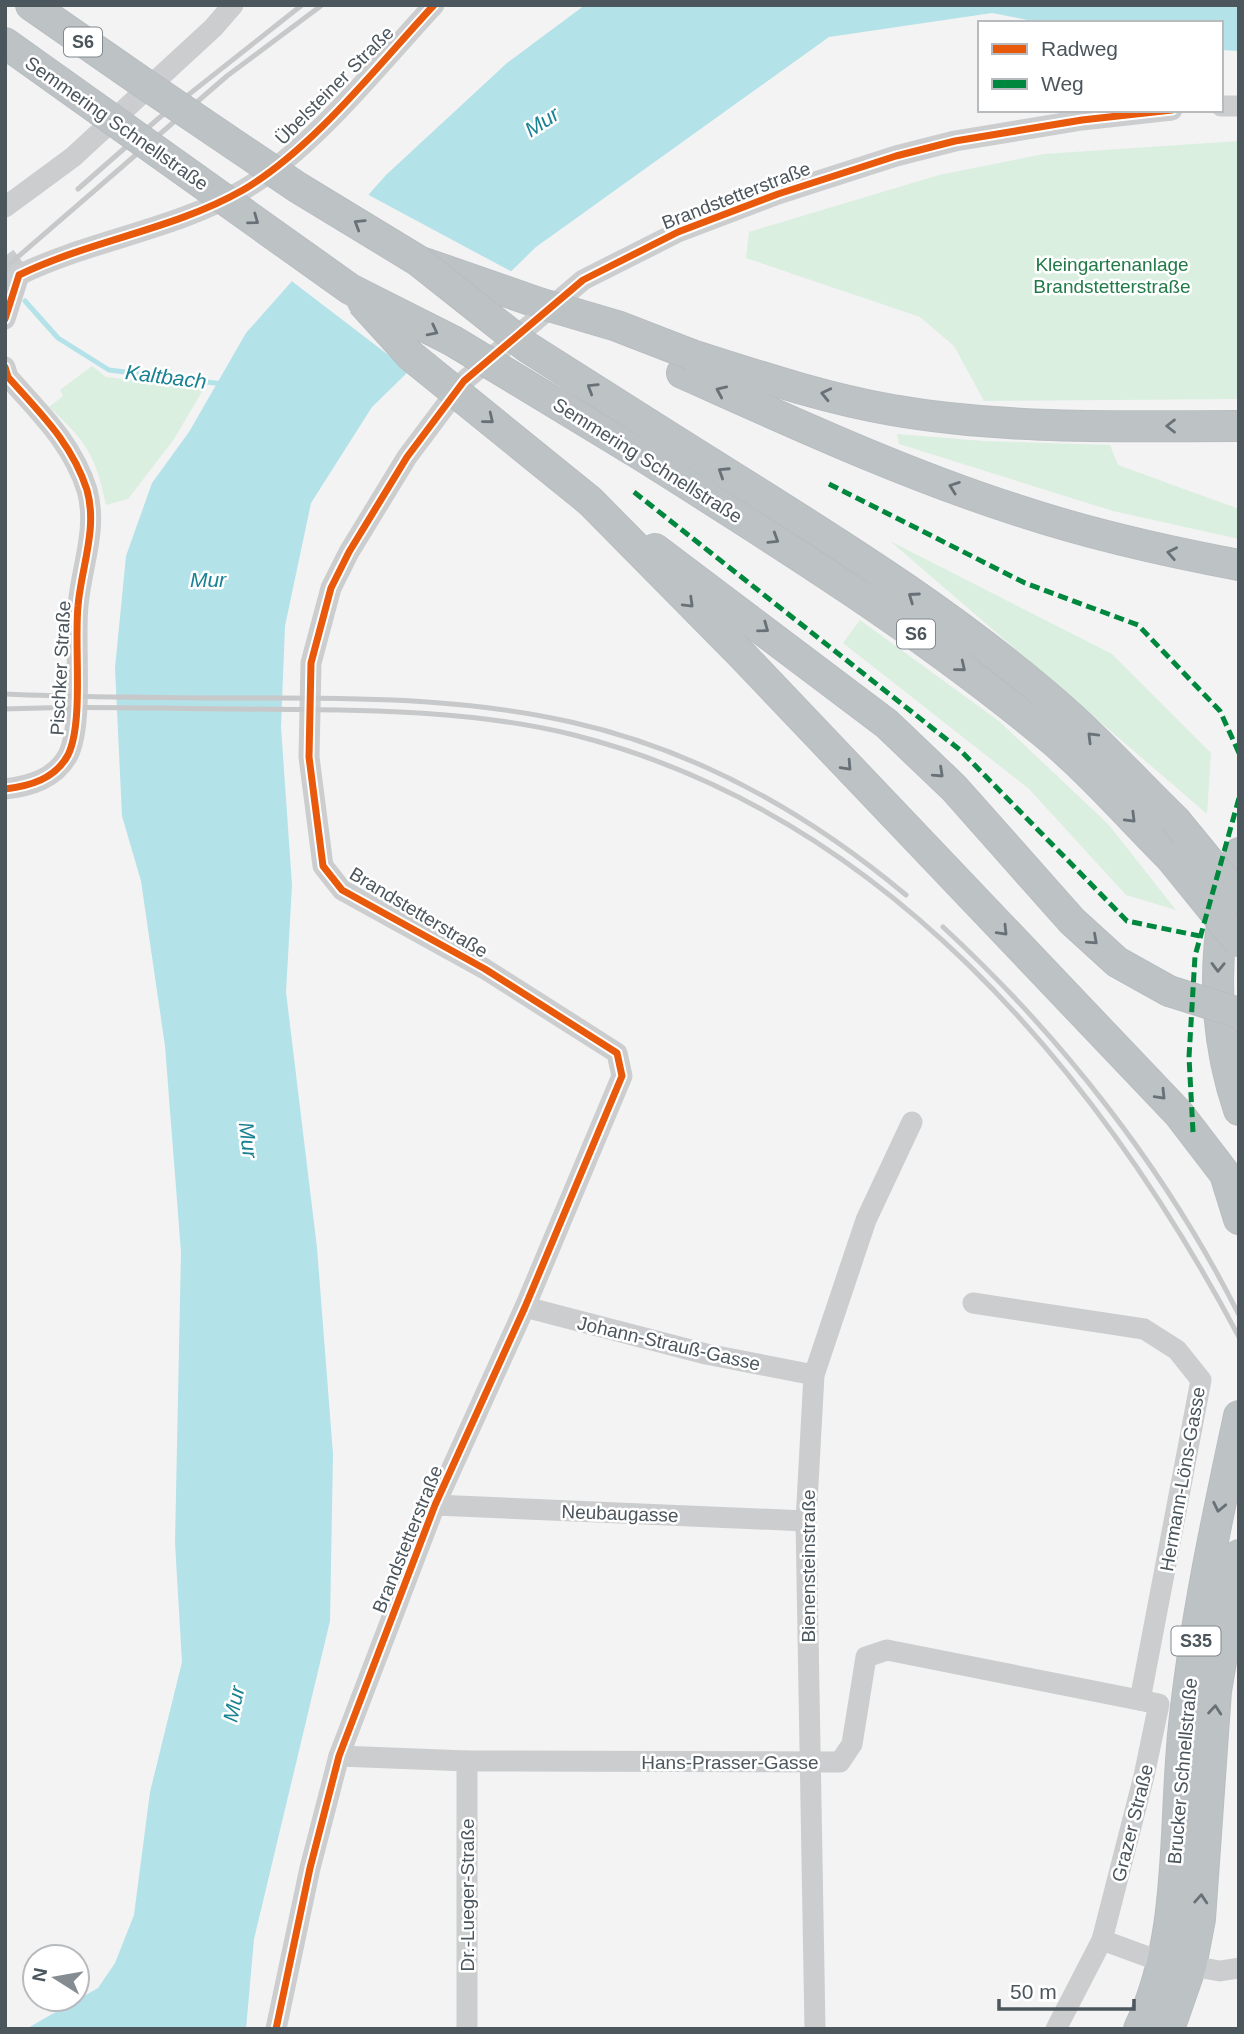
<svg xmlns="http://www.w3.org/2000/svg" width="1244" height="2034" viewBox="0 0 1244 2034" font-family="Helvetica,sans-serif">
	<rect width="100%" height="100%" fill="#f3f3f3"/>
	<g fill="#daefe0">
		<path d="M1239,141V399L984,401L954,346L920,317L746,258L749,232L939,175L1044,154Z"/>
		<path d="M92,366L106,377L204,388L174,439L128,499L106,505C95,454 87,442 49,407L63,396L60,390Z"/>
		<path d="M897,434L983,441L1110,445L1118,465L1239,509V539L1113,511L899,444Z"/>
		<path d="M890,541L1112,654L1211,753L1207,814Z"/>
		<path d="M860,620L999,721L1108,824L1176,910L1126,895L1029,789L843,643Z"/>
	</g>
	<path fill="#b3e2e9" d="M585,5H1239V51L1221,50V23H1043L992,13L829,37L536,247L372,407L311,503L285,626L281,727L292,885L286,992L317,1248L333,1454L330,1621L254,1939L246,2029H26L98,1988L115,1963L134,1915L150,1792L182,1662L175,1543L181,1252L165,1046L141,881L122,816L115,668L126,556L152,483L189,432L246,333L386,175L507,63Z"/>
	<path fill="#f3f3f3" d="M365,193L514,273L412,373L289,279Z"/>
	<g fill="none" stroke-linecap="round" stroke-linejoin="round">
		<path stroke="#b3e2e9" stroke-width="5" d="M25,301L58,338L109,370L223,384"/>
		<path stroke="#c9ccce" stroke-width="21" stroke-dasharray="21 10" stroke-linecap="butt" d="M5,256L16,271"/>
		<g stroke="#b8bdc1" stroke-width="32">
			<g id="highway">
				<path d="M31,5L136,78"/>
				<path d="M5,43L99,110"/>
				<path d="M424,263L539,303"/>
				<path d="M692,355C758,376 824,398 892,410C1007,430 1123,426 1239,426"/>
				<path d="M682,373C792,422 902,473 1017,510C1089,534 1164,551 1239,565"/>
				<path d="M650,425C793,516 946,604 1073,719C1108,751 1141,787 1175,820"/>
				<path d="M633,450C776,540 919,629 1049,737C1092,773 1130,817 1170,857"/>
				<path d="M590,501L742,655L1179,1114L1225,1174L1239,1219"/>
				<path d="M655,549L887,724L954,788L1072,921L1117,962L1169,991"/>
				<path d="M1239,853C1211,936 1211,1027 1239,1110"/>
				<path d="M1139,2029C1184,1936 1173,1826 1184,1725C1195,1621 1217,1518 1239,1416"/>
				<path d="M1169,2029L1191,1966L1200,1919L1216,1691L1239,1555"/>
			</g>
		</g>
		<g stroke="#cbcdce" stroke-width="21">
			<path d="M1221,106H1239"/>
			<path d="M5,207L73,157L213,28L233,5"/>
			<path d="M19,275C91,240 173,230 243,190C313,149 378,65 434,5"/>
			<path d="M5,319L19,275"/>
			<path d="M5,367L8,377C40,413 72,443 87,490C98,529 81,568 78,606C74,644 84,723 68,755C55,779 30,786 5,789"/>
			<path d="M973,1303L1144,1329L1177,1350L1201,1380L1140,1700"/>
			<path d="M525,1307L706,1354L814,1375"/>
			<path d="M435,1505L806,1521"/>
			<path d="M339,1756L467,1761L840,1762L852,1744L866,1657L887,1650L1159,1704L1144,1776L1102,1940L1056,2029"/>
			<path d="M467,1761V2029"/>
			<path d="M1102,1940L1162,1962"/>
			<path d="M1191,1966L1220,1971L1239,1968"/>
			<path d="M276,2029L310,1868L339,1756L435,1505L525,1307L622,1076L617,1053L485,969L342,890L323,866L309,757L311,663L331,588L349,552L407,457L464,381L583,280L678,232L778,194L896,156L955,141L1082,120L1172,110"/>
			<path d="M815,2029L806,1521L814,1375L866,1220L912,1122"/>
		</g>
		<use href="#highway" stroke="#bdc2c5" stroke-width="30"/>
		<g stroke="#c7c8c9" stroke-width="5">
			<path d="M78,189L159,118L302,5"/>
			<path d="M5,268L227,76L322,5"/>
			<path d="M5,694C95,698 186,698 275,698C374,698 474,700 571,722C696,750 808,813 906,895"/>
			<path d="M5,709C83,705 161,709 238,709C350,710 465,708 574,735C881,813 1096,1068 1239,1337"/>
			<path d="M943,927C1062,1037 1166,1170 1239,1315"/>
		</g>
		<g stroke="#b8bdc1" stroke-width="32" stroke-linecap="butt">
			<g id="highway-bridge">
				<path d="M136,78L297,187L417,260L527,347L650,425"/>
				<path d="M99,110L350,289L453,341L633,450"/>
				<path d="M362,302L411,356L590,501"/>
				<path d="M539,303L617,326L692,355"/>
				<path d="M1175,820L1239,898"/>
				<path d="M1170,857L1239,942"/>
				<path d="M1169,991L1239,1013"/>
			</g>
		</g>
		<use href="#highway-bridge" stroke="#bdc2c5" stroke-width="30"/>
		<g stroke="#00873e" stroke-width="5" stroke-dasharray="10 5" stroke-linecap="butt">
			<path d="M829,484L1025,583L1138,625L1220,711L1239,753"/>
			<path d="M634,492L960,750L1127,921L1200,936"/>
			<path d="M1193,1132L1189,1057L1195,956L1239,798"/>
		</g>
		<g stroke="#fff" stroke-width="11">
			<g id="cycleway">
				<path d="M5,319L19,275C91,240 173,230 243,190C313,149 378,65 434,5"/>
				<path d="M5,367L8,377C40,413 72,443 87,490C98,529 81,568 78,606C74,644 84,723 68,755C55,779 30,786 5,789"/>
				<path d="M276,2029L310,1868L339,1756L435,1505L525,1307L622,1076L617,1053L485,969L342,890L323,866L309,757L311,663L331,588L349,552L407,457L464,381L583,280L678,232L778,194L896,156L955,141L1082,120L1172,110"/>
			</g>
		</g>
		<use href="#cycleway" stroke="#e8590c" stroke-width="7"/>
	</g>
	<defs><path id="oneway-chevron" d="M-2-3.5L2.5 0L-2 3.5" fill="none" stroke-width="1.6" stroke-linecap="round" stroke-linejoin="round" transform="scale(1.75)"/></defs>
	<g stroke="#687177">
		<use href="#oneway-chevron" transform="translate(254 220) rotate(36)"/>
		<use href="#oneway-chevron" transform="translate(359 224) rotate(-148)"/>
		<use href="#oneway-chevron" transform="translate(433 331) rotate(27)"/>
		<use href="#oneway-chevron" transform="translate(592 388) rotate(-148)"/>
		<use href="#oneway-chevron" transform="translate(721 391) rotate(-156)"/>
		<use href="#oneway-chevron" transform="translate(826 394) rotate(-167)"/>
		<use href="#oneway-chevron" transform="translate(489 419) rotate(39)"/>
		<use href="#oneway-chevron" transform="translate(1171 426) rotate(180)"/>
		<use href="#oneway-chevron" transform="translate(723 472) rotate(-147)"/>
		<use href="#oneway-chevron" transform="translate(954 487) rotate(-160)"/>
		<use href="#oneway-chevron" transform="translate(774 539) rotate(32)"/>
		<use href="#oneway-chevron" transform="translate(1172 553) rotate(-169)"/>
		<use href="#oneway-chevron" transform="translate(913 597) rotate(-145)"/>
		<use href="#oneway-chevron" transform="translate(689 603) rotate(44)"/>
		<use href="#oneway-chevron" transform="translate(764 628) rotate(36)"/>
		<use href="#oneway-chevron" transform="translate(961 667) rotate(39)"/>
		<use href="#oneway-chevron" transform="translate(1092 737) rotate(-135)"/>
		<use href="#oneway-chevron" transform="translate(847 766) rotate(47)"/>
		<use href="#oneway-chevron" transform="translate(939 773) rotate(43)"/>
		<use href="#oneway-chevron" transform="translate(1131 818) rotate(45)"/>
		<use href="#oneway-chevron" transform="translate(1003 931) rotate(46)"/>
		<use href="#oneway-chevron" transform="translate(1093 940) rotate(42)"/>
		<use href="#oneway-chevron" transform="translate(1218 967) rotate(91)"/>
		<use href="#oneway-chevron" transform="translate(1161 1095) rotate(46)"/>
		<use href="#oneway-chevron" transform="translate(1219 1507) rotate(102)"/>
		<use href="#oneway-chevron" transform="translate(1215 1710) rotate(-85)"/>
		<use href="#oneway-chevron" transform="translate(1201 1899) rotate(-86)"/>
	</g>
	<g text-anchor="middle" stroke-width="5" stroke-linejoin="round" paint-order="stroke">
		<g fill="#fff" stroke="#81898e" stroke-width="2">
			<rect x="64" y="27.5" width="38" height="29" rx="5"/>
			<rect x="897" y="619.5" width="38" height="29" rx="5"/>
			<rect x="1171.5" y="1626.5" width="49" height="29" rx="5"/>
		</g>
		<g font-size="18" font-weight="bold" fill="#4b565d">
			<text x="83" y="48">S6</text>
			<text x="916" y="640">S6</text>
			<text x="1196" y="1647">S35</text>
		</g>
		<g font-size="19" fill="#4b565d" stroke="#fff">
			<text transform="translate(334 85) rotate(-45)" y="7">Übelsteiner Straße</text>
			<text transform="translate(117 123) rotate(35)" y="7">Semmering Schnellstraße</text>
			<text transform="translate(736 195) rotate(-21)" y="7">Brandstetterstraße</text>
			<text transform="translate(648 460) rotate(32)" y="7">Semmering Schnellstraße</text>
			<text transform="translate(60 668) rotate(-87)" y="7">Pischker Straße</text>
			<text transform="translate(419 912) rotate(31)" y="7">Brandstetterstraße</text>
			<text transform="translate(669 1343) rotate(13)" y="7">Johann-Strauß-Gasse</text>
			<text transform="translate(1182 1479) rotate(-80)" y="7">Hermann-Löns-Gasse</text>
			<text transform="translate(620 1513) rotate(2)" y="7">Neubaugasse</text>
			<text transform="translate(407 1539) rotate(-68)" y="7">Brandstetterstraße</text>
			<text transform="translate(808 1566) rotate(-90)" y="7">Bienensteinstraße</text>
			<text x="730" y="1769">Hans-Prasser-Gasse</text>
			<text transform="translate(1182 1771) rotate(-85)" y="7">Brucker Schnellstraße</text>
			<text transform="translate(1132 1823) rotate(-76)" y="7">Grazer Straße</text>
			<text transform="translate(467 1895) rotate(-90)" y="7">Dr.-Lueger-Straße</text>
		</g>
		<g font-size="19" fill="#217a47" stroke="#fff">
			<text x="1112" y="271">Kleingartenanlage<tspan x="1112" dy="22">Brandstetterstraße</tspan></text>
		</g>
		<g font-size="21" font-style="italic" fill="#198293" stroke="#fff">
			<text transform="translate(542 122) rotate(-33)" y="7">Mur</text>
			<text transform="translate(166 377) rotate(7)" y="7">Kaltbach</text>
			<text x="208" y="587">Mur</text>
			<text transform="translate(248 1140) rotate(83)" y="7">Mur</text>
			<text transform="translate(234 1704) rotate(-78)" y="7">Mur</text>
		</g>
	</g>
	<rect width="1244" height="2034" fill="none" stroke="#4b565d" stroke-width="14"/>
	<rect x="978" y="21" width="245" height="91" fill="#ffffff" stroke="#b7bbbe" stroke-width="2"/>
	<rect x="992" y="44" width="35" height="10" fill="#e8590c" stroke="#b7bbbe" stroke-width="2"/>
	<text x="1041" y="56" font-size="21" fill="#4b565d">Radweg</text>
	<rect x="992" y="79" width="35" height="10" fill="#00873e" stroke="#b7bbbe" stroke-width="2"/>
	<text x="1041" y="91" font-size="21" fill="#4b565d">Weg</text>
	<g transform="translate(56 1978) rotate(281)"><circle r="33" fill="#ffffff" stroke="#b7bbbe" stroke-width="2"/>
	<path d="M0-5L12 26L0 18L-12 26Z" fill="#868d92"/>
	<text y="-10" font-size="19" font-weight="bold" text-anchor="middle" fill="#4b565d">N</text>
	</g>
	<path d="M999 1999v10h135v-10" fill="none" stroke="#4b565d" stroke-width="3.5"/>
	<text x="1010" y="1999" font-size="21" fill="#4b565d" stroke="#ffffff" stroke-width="5" paint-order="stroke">50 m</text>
</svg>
